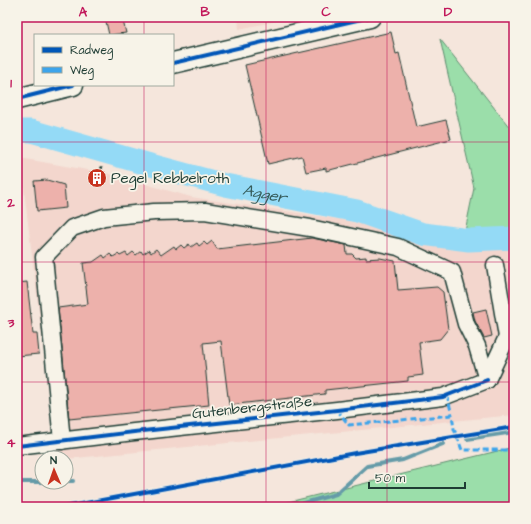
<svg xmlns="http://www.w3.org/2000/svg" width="531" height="524" viewBox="0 0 531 524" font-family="'Architects Daughter',sans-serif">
	<rect width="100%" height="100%" fill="#f5e6dc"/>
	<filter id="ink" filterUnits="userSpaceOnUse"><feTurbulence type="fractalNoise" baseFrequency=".025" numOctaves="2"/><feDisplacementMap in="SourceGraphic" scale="8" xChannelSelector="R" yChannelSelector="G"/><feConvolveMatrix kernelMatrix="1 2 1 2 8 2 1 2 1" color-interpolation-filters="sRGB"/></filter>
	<g filter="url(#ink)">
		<g fill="#f3d6cd">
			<path d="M238,17H296L239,29Z"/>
			<path d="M20,158L110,174L191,197L339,219L462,246L514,249V415L66,459L57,458Z"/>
		</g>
		<g fill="#9bdeaa" stroke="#5d8e6f">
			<path d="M440,39L514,133V249L462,246L474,188Z"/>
			<path d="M514,447V507H268Z"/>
		</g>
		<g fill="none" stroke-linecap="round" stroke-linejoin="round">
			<g stroke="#659ba8" stroke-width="4">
				<path d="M467,439L514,432"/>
				<path d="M66,481H73"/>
				<path d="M17,482H42"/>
				<path d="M141,507H151"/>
				<path d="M290,507L336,494L367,466L403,460L443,444"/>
			</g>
			<path stroke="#94daf6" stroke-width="23" id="s1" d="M17,131H31L147,164L225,185L357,211L423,234L469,240L514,238"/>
		</g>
		<g fill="#edb1ab" stroke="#1f3d34">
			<path d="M105,17H122L126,33L109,35Z"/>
			<path d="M391,32L396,54L399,53L416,127L446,120L451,139L326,171V168L306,172L302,156L268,164L245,65Z"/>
			<path d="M47,180L64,185L66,208L37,211L34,181Z"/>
			<path d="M312,238L346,245L347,254H352L356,258L366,257V259L380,258L395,261L398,290L437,287L443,292L448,329L440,339L419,342L423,375L408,377V381L325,390V394L229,405L221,341L203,343L209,405L69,419L58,308L88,304L83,263L93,262L103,255L105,258L110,254L113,257L118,254L120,256L126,253L128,256L133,252L136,255L141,251L143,254L149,250L151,253L156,249L161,255L174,246L176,249L181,245L184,248L189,244L191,247L197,243L199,246L204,242L207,245L212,241L217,249Z"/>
			<path d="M27,282L33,334H37L39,354L17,356V283Z"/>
			<path d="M486,309L492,336L484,338L475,321L473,312Z"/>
		</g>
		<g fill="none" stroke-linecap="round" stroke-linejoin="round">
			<g stroke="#1f3d34" stroke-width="19">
				<g id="minor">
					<path d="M487,380L507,337L495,265"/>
					<path d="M62,441L44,257L72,228L104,217L154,212L205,211L310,228L398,247L452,272L466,324L477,346L487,380"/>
					<path d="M17,446L134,432L337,410L443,397L487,380"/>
				</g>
			</g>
			<g stroke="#1f3d34" stroke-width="23">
				<g id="major">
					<path d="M173,63L370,17"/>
					<path d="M17,99L73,85"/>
				</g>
			</g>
			<path stroke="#1f3d34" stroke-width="2.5" stroke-dasharray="3 3" stroke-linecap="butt" d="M99,175L103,164"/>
			<use href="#minor" stroke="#f7f3e8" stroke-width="16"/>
			<use href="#major" stroke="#f7f3e8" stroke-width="20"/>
			<g stroke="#3da4eb" stroke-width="3" stroke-dasharray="6 3" stroke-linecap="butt">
				<path d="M447,395L452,415"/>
				<path d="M337,410L349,425L452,415L454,429L462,450H514"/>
			</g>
			<g stroke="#f7f3e8" stroke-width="6">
				<g id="cycleway">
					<path d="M173,63L370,17"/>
					<path d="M17,99L73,85"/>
					<path d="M17,446L134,432L337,410L443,397L487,380"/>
					<path d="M64,507L355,453L514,427"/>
				</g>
			</g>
			<use href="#cycleway" stroke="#0057b8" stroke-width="4"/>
		</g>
	</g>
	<path fill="none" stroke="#c2185b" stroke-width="1" stroke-opacity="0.55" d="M144,17V35M266,17V507M387,17V507M144,85V507M17,142H514M17,262H514M17,382H514"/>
	<defs>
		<g id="building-disc" transform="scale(1)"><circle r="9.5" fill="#c8321e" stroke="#f7f3e8"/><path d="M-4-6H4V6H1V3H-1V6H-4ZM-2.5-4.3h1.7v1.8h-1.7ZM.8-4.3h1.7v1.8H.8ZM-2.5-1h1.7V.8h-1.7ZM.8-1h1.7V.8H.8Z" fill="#fff"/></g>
	</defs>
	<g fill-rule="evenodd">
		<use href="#building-disc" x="97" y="178"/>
	</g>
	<g text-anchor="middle" stroke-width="3.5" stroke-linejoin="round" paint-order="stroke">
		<g font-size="15" fill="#1f3d34" stroke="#f7f3e8" text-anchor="start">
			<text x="111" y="183">Pegel Rebbelroth</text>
		</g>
		<g font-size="15" fill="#1f3d34" stroke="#f7f3e8">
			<text transform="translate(252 407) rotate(-6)" y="5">Gutenbergstraße</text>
		</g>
		<g font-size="16" font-style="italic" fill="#365c5b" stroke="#f7f3e8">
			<text dy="6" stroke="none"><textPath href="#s1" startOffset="256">Agger</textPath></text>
		</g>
	</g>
	<rect width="531" height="524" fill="none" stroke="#f7f3e8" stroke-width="44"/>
	<rect x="34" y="34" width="140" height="52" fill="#f7f3e8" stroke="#a1aaa0"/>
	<rect x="42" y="47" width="20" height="6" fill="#0057b8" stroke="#a1aaa0"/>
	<text x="70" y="54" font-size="12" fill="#1f3d34">Radweg</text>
	<rect x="42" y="67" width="20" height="6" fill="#3da4eb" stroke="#a1aaa0"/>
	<text x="70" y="74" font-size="12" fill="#1f3d34">Weg</text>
	<g transform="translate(54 470) rotate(358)"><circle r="19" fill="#f7f3e8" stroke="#a1aaa0"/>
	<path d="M0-3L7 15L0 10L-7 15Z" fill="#c8321e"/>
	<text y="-6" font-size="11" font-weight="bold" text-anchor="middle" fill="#1f3d34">N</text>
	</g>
	<path d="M369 482v6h96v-6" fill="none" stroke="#1f3d34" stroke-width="2"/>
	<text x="375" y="482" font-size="12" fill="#1f3d34" stroke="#f7f3e8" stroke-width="3" paint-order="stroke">50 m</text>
	<rect x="22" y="22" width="487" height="480" fill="none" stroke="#c2185b" stroke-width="1.5"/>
	<g font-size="13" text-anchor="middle" font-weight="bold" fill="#c2185b">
		<text x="83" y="16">A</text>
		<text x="205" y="16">B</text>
		<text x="326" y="16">C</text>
		<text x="448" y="16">D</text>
		<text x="11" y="87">1</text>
		<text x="11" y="207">2</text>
		<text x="11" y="327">3</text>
		<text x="11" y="447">4</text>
	</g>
</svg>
